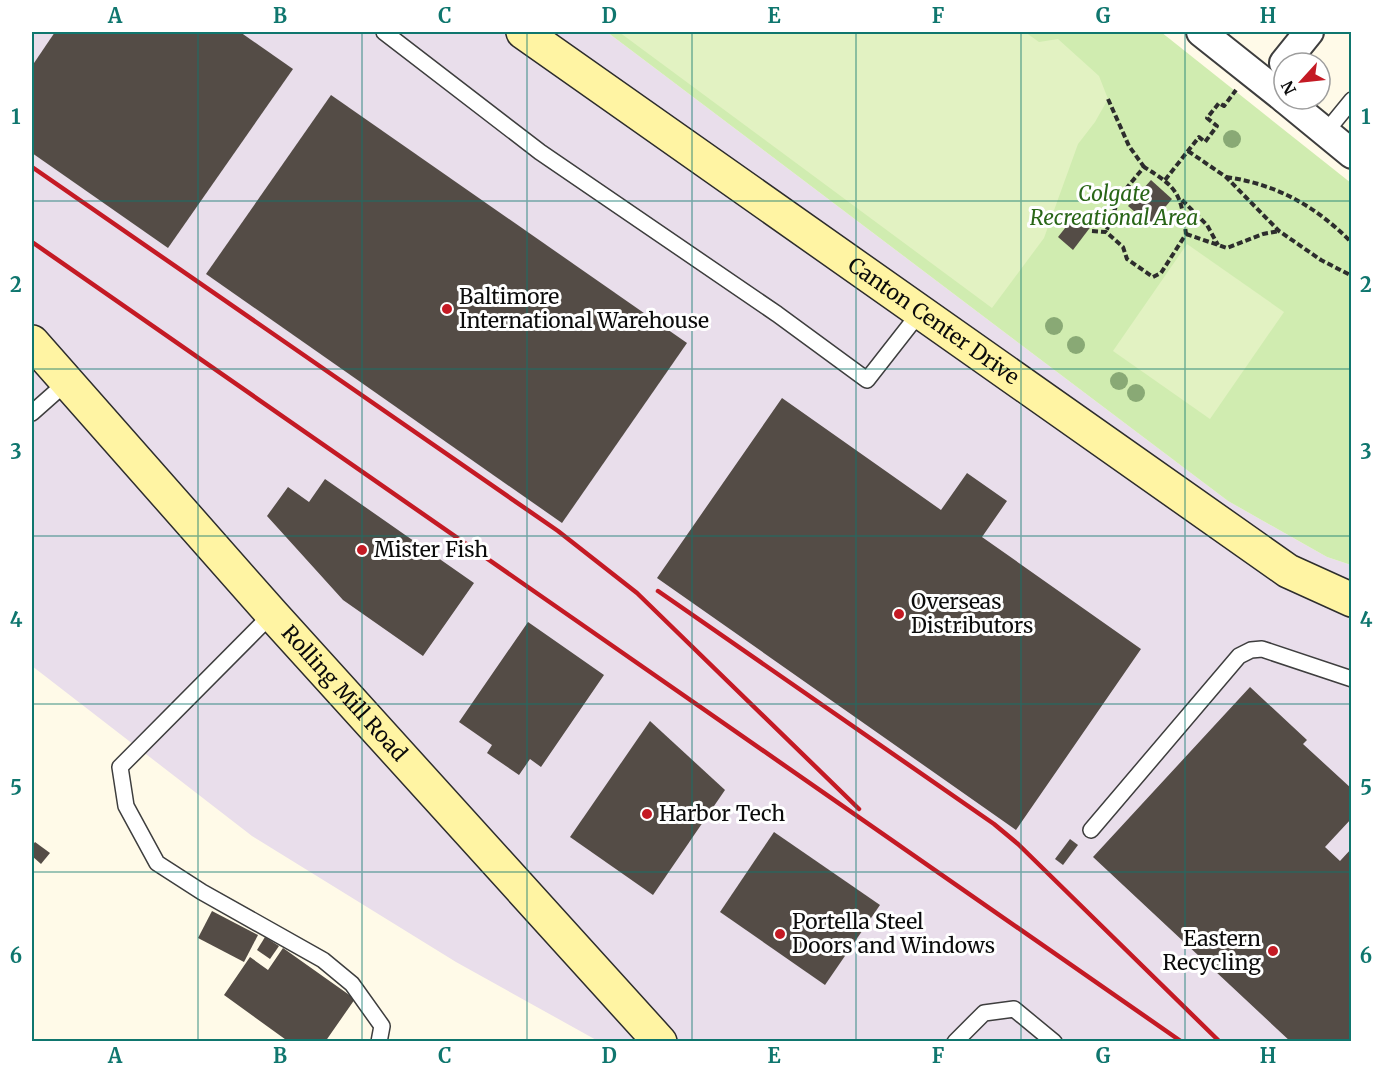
<svg xmlns="http://www.w3.org/2000/svg" width="1383" height="1073" viewBox="0 0 1383 1073" font-family="Merriweather,serif">
	<rect width="100%" height="100%" fill="#fffae8"/>
	<path fill="#e9deeb" d="M32,32H607L1228,501L1327,557L1351,565V1041H598L456,962L252,836L32,666Z"/>
	<path fill="#d0ecb0" d="M607,32H1161L1351,183V565L1327,557L1228,501Z"/>
	<g fill="#e2f2c2">
		<path d="M619,32H1025L1039,42L1058,39L1099,76L1108,99L1095,122L1078,144L1044,238L992,308Z"/>
		<path d="M1187,244L1284,312L1210,419L1113,351Z"/>
	</g>
	<g fill="#544c46">
		<path d="M55,32H240L293,69L168,248L32,153V66Z"/>
		<path d="M331,95L687,343L562,523L206,274Z"/>
		<path d="M1151,180L1172,199L1150,225L1128,206Z"/>
		<path d="M1077,213L1092,225L1073,250L1058,237Z"/>
		<path d="M782,398L941,510L967,473L1007,501L982,537L1141,649L1016,830L657,578Z"/>
		<path d="M325,479L474,583L423,656L343,600L267,516L288,487L309,502Z"/>
		<path d="M528,622L604,675L541,767L530,759L519,775L487,753L492,745L459,722Z"/>
		<path d="M1250,687L1307,740L1303,744L1352,789V818L1325,847L1340,861L1352,848V1042H1291L1093,857Z"/>
		<path d="M650,721L725,790L653,895L570,837Z"/>
		<path d="M774,832L880,905L825,985L720,912Z"/>
		<path d="M1070,839L1078,845L1063,865L1055,859Z"/>
		<path d="M35,842L50,853L41,864L32,856V846Z"/>
		<path d="M212,911L258,935L244,962L198,938Z"/>
		<path d="M265,937L279,946L270,959L257,950Z"/>
		<path d="M283,948L355,999L325,1042H289L224,995L250,957L268,970Z"/>
	</g>
	<g fill="none" stroke-linecap="round" stroke-linejoin="round">
		<g stroke="#3e3e3e" stroke-width="18">
			<g id="lane">
				<path d="M384,32L540,152L777,314L867,380L921,311"/>
				<path d="M1325,133L1352,100"/>
				<path d="M32,413L67,382"/>
				<path d="M272,614L120,767L126,806L157,863L202,892L323,960L352,984L382,1026L379,1042"/>
				<path d="M1091,830L1239,656L1251,650L1262,649L1352,679"/>
				<path d="M955,1042L984,1013L1014,1009L1054,1042"/>
			</g>
		</g>
		<g stroke="#3e3e3e" stroke-width="32">
			<g id="street">
				<path d="M1201,32L1284,98"/>
				<path d="M1284,63L1309,32"/>
				<path d="M1285,99L1352,154"/>
			</g>
		</g>
		<g stroke="#2d2d2d" stroke-width="36">
			<g id="secondary">
				<path id="s1" d="M523,32L1288,571L1352,600"/>
				<path id="s2" d="M32,342L272,614L660,1042"/>
			</g>
		</g>
		<g stroke="#2d2d2d" stroke-width="4" stroke-dasharray="6 3" stroke-linecap="butt">
			<path d="M1108,99L1129,146L1144,167"/>
			<path d="M1188,151L1226,177L1279,231L1321,260L1352,276"/>
			<path d="M1226,177C1276,184 1316,206 1352,243"/>
			<path d="M1165,180L1199,137L1205,142L1217,126L1207,118L1219,103L1224,106L1236,90"/>
			<path d="M1182,200L1207,225L1218,245"/>
			<path d="M1092,231L1106,232L1123,247L1127,259L1153,277L1161,273L1186,234C1181,195 1179,188 1144,167L1120,196L1106,232"/>
			<path d="M1186,234L1227,248L1263,234L1279,231"/>
		</g>
		<use href="#lane" stroke="#fff" stroke-width="15"/>
		<use href="#street" stroke="#fff" stroke-width="28"/>
		<use href="#secondary" stroke="#fff4a3" stroke-width="33"/>
		<g stroke="#c41a24" stroke-width="4.5">
			<path d="M32,167L558,531L637,593L859,809"/>
			<path d="M32,242L1182,1042"/>
			<path d="M658,591L994,824L1018,844L1220,1042"/>
		</g>
	</g>
	<g fill="#89a975">
		<circle cx="1232" cy="139" r="9"/>
		<circle cx="1054" cy="326" r="9"/>
		<circle cx="1076" cy="345" r="9"/>
		<circle cx="1119" cy="381" r="9"/>
		<circle cx="1136" cy="393" r="9"/>
	</g>
	<path fill="none" stroke="#0f766e" stroke-width="1.5" stroke-opacity="0.55" d="M198,32V1042M362,32V1042M527,32V1042M692,32V1042M856,32V1042M1021,32V1042M1185,32V1042M32,201H1352M32,369H1352M32,536H1352M32,704H1352M32,872H1352"/>
	<g fill="#c41a24" stroke="#fff" stroke-width="2">
		<circle cx="447" cy="309" r="6"/>
		<circle cx="362" cy="550" r="6"/>
		<circle cx="899" cy="614" r="6"/>
		<circle cx="647" cy="814" r="6"/>
		<circle cx="780" cy="934" r="6"/>
		<circle cx="1273" cy="951" r="6"/>
	</g>
	<g text-anchor="middle" stroke-width="6" stroke-linejoin="round" paint-order="stroke">
		<g font-size="21" font-style="italic" fill="#296617" stroke="#fff">
			<text x="1114" y="201">Colgate<tspan x="1114" dy="24">Recreational Area</tspan></text>
		</g>
		<g font-size="21" fill="#0b0b0b" stroke="#fff" text-anchor="start">
			<text x="459" y="304">Baltimore<tspan x="459" dy="24">International Warehouse</tspan></text>
			<text x="374" y="557">Mister Fish</text>
			<text x="911" y="609">Overseas<tspan x="911" dy="24">Distributors</tspan></text>
			<text x="659" y="821">Harbor Tech</text>
			<text x="792" y="929">Portella Steel<tspan x="792" dy="24">Doors and Windows</tspan></text>
			<text x="1261" y="946" text-anchor="end">Eastern<tspan x="1261" dy="24">Recycling</tspan></text>
		</g>
		<g font-size="21" fill="#0b0b0b" stroke="#fff">
			<text dy="7" stroke="none"><textPath href="#s1" startOffset="502">Canton Center Drive</textPath></text>
			<text dy="7" stroke="none"><textPath href="#s2" startOffset="470">Rolling Mill Road</textPath></text>
		</g>
	</g>
	<rect width="1383" height="1073" fill="none" stroke="#ffffff" stroke-width="66"/>
	<g transform="translate(1302 81) rotate(243)"><circle r="28" fill="#ffffff" stroke="#9d9d9d" stroke-width="1.5"/>
	<path d="M0-4.5L10 22L0 15L-10 22Z" fill="#c41a24"/>
	<text y="-9" font-size="16" font-weight="bold" text-anchor="middle" fill="#0b0b0b">N</text>
	</g>
	<rect x="33" y="33" width="1317" height="1007" fill="none" stroke="#0f766e" stroke-width="2"/>
	<g font-size="20" text-anchor="middle" font-weight="bold" fill="#0f766e">
		<text x="115" y="23">A</text>
		<text x="280" y="23">B</text>
		<text x="445" y="23">C</text>
		<text x="609" y="23">D</text>
		<text x="774" y="23">E</text>
		<text x="938" y="23">F</text>
		<text x="1103" y="23">G</text>
		<text x="1268" y="23">H</text>
		<text x="16" y="124">1</text>
		<text x="1366" y="124">1</text>
		<text x="16" y="292">2</text>
		<text x="1366" y="292">2</text>
		<text x="16" y="459">3</text>
		<text x="1366" y="459">3</text>
		<text x="16" y="627">4</text>
		<text x="1366" y="627">4</text>
		<text x="16" y="795">5</text>
		<text x="1366" y="795">5</text>
		<text x="16" y="963">6</text>
		<text x="1366" y="963">6</text>
		<text x="115" y="1063">A</text>
		<text x="280" y="1063">B</text>
		<text x="445" y="1063">C</text>
		<text x="609" y="1063">D</text>
		<text x="774" y="1063">E</text>
		<text x="938" y="1063">F</text>
		<text x="1103" y="1063">G</text>
		<text x="1268" y="1063">H</text>
	</g>
</svg>
